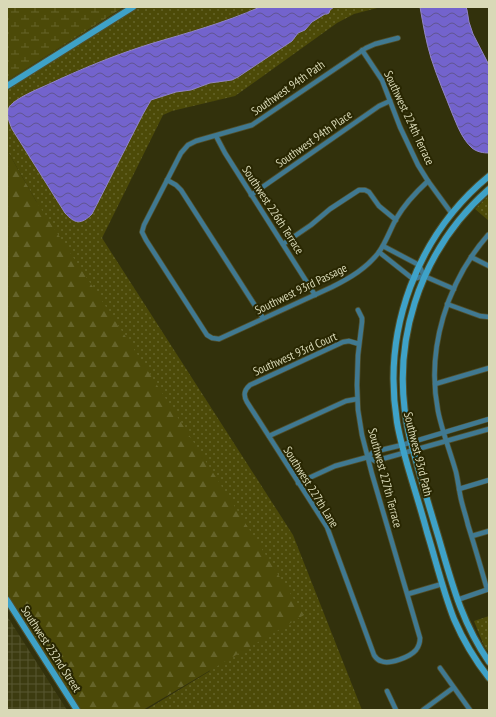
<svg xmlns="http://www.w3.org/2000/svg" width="496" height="717" viewBox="0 0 496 717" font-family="'PT Sans Narrow',sans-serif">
	<defs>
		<pattern id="industrial-grid" width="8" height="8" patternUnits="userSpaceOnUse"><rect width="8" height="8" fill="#3c3b10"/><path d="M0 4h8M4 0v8" fill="none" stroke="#585731"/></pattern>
		<pattern id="grass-dots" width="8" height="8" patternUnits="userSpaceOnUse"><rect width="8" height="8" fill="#4c4a08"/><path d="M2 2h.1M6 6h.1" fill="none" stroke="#65642a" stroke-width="1.8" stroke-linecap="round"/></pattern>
		<pattern id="forest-firs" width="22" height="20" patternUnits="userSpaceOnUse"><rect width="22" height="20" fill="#4c4a08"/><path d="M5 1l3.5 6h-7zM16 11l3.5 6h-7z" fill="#65642a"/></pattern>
		<pattern id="wetland-marsh" width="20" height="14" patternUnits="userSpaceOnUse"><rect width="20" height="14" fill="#4c4a08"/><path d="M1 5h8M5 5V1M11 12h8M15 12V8" fill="none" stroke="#65642a"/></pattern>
		<pattern id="water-waves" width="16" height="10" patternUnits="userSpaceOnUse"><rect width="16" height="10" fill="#7363cd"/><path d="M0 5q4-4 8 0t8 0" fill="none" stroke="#5f5591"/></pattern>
	</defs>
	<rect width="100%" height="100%" fill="#32310c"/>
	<path fill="url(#industrial-grid)" d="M7,616L67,710H7Z"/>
	<g fill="url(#grass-dots)">
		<path d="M138,7H260L208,27L126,52L105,60L76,71L38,89L19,99L13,104L8,114L12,129L65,213C72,221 78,225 88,218L143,114L151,100L176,92L191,90L210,83L232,80L243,74L295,37C299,31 304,31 308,27C315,20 319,15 330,12V10L334,7H381L354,14L337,23L235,96L172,111L163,115L102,238L293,535L362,710H146L210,671L36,201L7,150V89Z"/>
		<path d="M489,195V221L475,209Z"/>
		<path d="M489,616V653L484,646L474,621Z"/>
	</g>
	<path fill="url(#forest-firs)" d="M7,150L36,201L141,360L304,615L143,710H81L7,594Z"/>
	<path fill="url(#wetland-marsh)" d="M7,7H124L7,81Z"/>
	<g fill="url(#water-waves)" stroke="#9286c6">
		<path d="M260,7H334L330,10L329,13L327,14H325L312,22L305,30L298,33L292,41L238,77L232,80L210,83L191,90L176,92L151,100L143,114L92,214C81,225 75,224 65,213L12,129C9,122 5,112 10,106C16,98 38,89 47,85C81,69 115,55 150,44C187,33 224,23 260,7Z"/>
		<path d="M420,7H466L467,10L469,22L473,34L489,65V153C483,153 477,152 472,148C462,139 457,125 452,113C445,95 437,77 431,58C426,42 423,24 420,7Z"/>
	</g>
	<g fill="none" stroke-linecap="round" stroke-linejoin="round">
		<g stroke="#504f2b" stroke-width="6">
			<g id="street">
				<path d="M398,38L375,44L366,48L252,125L196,141L188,145L181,153L144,225L142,232L146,240L207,335L212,338L219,339L332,287C350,278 367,268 379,252C386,242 390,230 396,219C404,205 416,192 428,181"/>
				<path d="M362,50L382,80L400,127L418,165L428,181L452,214"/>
				<path d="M216,136L225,153L315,295"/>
				<path d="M167,180L176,185L181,190L263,318"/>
				<path d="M251,195L379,106L390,101"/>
				<path d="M283,244L311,225L330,209L359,190H365L369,192L379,206L396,220"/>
				<path d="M383,246L419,265L424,276"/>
				<path d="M379,252L413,279L424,276"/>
				<path d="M471,257L489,266"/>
				<path d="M424,276L454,289"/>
				<path d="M447,304L480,316L489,317"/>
				<path d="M358,310L362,318V322L358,355L357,385L358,410L362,435L372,474L420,638C420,643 419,646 416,650C410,657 389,665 381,661C377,660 376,658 374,655L327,527L247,402C243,395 244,390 250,385L343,342L349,341L359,344"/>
				<path d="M435,384L489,368"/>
				<path d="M269,436L346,401L357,399"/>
				<path d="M368,457L375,461L489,429"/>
				<path d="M298,483L335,466L368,457L373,452L402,445L489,419"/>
				<path d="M459,489L489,480"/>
				<path d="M472,536L489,531"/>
				<path d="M487,589C481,568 475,547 468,525C466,516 463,508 461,499C459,490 458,481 456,472C450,451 442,431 438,411C426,349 447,282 488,235"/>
				<path d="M408,594L442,584"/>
				<path d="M457,600L489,589"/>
				<path d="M440,668L470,710"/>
				<path d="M387,691L396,710"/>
				<path d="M423,710L453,688"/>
			</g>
		</g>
		<g stroke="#504f2b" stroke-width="8">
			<g id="secondary">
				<path d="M7,86L133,7"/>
				<path d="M489,176C417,235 382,330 397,422C400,440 405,457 410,474C416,494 422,513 427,532C436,561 443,591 454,619C463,640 475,660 489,678"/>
				<path d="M489,189C418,252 388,347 410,439C419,473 429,506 439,539C452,584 462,623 489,662"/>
				<path d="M7,600L77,710"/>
			</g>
		</g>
		<use href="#street" stroke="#407991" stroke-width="4.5"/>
		<use href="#secondary" stroke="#3ea2c8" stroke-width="6"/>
	</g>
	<g text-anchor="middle" stroke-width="4" stroke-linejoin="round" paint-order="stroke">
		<g font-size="12" fill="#d9d9b7" stroke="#292702">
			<text transform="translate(288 88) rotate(-35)" y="4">Southwest 94th Path</text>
			<text transform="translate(409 118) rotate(65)" y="4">Southwest 224th Terrace</text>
			<text transform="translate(314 139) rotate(-35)" y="4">Southwest 94th Place</text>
			<text transform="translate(273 210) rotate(57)" y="4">Southwest 226th Terrace</text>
			<text transform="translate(301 289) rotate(-26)" y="4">Southwest 93rd Passage</text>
			<text transform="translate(295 354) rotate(-24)" y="4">Southwest 93rd Court</text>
			<text transform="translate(418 454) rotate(76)" y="4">Southwest 93rd Path</text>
			<text transform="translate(385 478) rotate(75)" y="4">Southwest 227th Terrace</text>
			<text transform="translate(311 487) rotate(58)" y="4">Southwest 227th Lane</text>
			<text transform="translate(51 649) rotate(57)" y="4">Southwest 232nd Street</text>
		</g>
	</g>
	<rect width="496" height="717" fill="none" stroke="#d9d9b7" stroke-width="16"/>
</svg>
